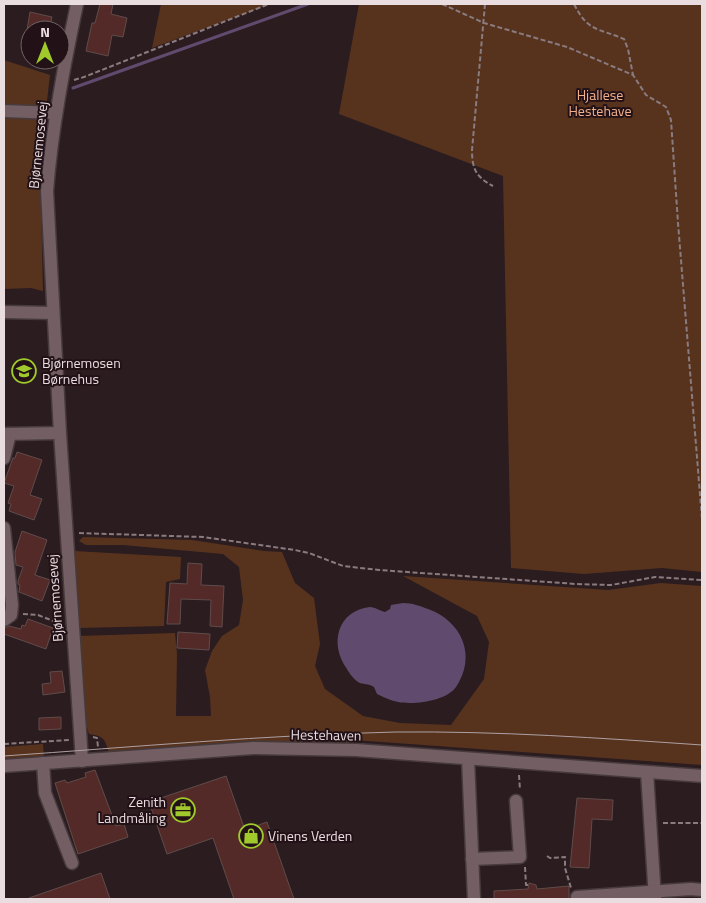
<svg xmlns="http://www.w3.org/2000/svg" width="706" height="903" viewBox="0 0 706 903" font-family="'Titillium Web',sans-serif">
	<rect width="100%" height="100%" fill="#2b1c20"/>
	<g fill="#57331e">
		<path d="M161,4H270L152,48Z"/>
		<path d="M359,4H702V572L662,568L584,574L511,568L503,176L339,114Z"/>
		<path d="M4,60L50,75L40,161L43,291L31,288L4,289Z"/>
		<path d="M83,537L192,540L264,551L282,552L295,583L314,598L320,644L315,666L325,689L363,716L400,723L451,725L484,679L489,642L477,616L403,576L608,590L661,583L702,586V765L354,740L353,744L271,742L109,753C105,739 104,736 89,734L85,721L78,636L175,633L177,654L176,716H211L210,697L205,670L212,651L222,636L239,625L243,600L239,567L223,554L123,545H86L79,541Z"/>
		<path d="M74,551L181,557L180,579L166,582L164,626L78,628Z"/>
		<path d="M43,744L44,757L4,760V747Z"/>
	</g>
	<path fill="#604b6e" d="M403,603C412,603 420,606 428,609C462,621 477,656 456,687C446,701 415,705 398,702C391,701 384,697 377,694L374,687C368,683 364,685 360,683C355,681 349,673 347,669C329,644 337,611 370,607C375,607 380,611 385,612L390,609L391,605Z"/>
	<g fill="none" stroke-linecap="round" stroke-linejoin="round">
		<path stroke="#604b6e" stroke-width="3" d="M73,88L308,4"/>
	</g>
	<g fill="#532a27" stroke="#5f4c4a">
		<path d="M100,4H113L111,14L127,18L123,37L112,35L108,56L86,51L92,23H95Z"/>
		<path d="M30,12L52,17L49,30H27Z"/>
		<path d="M17,452L42,460L30,495L42,499L34,520L9,511L11,504L8,503L14,486L4,483L13,458H15Z"/>
		<path d="M22,531L47,540L35,575L50,580L42,601L19,592L20,585L18,584V581L23,567L16,565L15,552Z"/>
		<path d="M188,563L202,564L201,585L224,586L222,627L210,626L211,600L181,599L180,624H167L170,583L187,584Z"/>
		<path d="M28,619L53,628L46,649L4,634V628L9,626L21,629L22,625L25,626Z"/>
		<path d="M178,632L210,634L209,650L177,648Z"/>
		<path d="M62,671L65,692L43,695L42,684L51,683L50,672Z"/>
		<path d="M61,717V729L39,730V718Z"/>
		<path d="M95,770L116,826L124,824L128,837L78,854L55,783L65,780L67,783L86,777L85,773Z"/>
		<path d="M226,776L245,830L267,822L294,899H234L213,838L167,854L149,802Z"/>
		<path d="M577,798L613,800L612,820L592,819L589,868L570,867Z"/>
		<path d="M101,873L110,899H29V898Z"/>
		<path d="M529,883L536,885L537,889L569,886V899H494V891L528,889Z"/>
	</g>
	<g fill="none" stroke-linecap="round" stroke-linejoin="round">
		<g stroke="#463a3d" stroke-width="15">
			<g id="minor">
				<path d="M77,4C64,66 52,128 47,191L60,433L82,761"/>
				<path d="M4,111L55,113"/>
				<path d="M4,312L53,313"/>
				<path d="M4,434L60,433"/>
				<path d="M4,458L10,434"/>
				<path d="M4,528L12,605L11,615L4,620"/>
				<path d="M468,759L474,899"/>
				<path d="M43,763L45,793L72,863"/>
				<path d="M4,766L253,748L356,750L702,776"/>
				<path d="M647,772L655,899"/>
				<path d="M472,859L520,857L516,801"/>
				<path d="M577,897L691,889L702,890"/>
			</g>
		</g>
		<g stroke="#897b7f" stroke-width="2" stroke-dasharray="5 2.5" stroke-linecap="butt">
			<path d="M442,4L484,23L567,47L633,75L646,95L666,107L671,120L678,223L702,519"/>
			<path d="M485,4L472,150C472,169 476,177 493,186"/>
			<path d="M574,4C588,32 598,28 624,39L628,49L633,75"/>
			<path d="M74,80L84,77L269,4"/>
			<path d="M79,533L203,537L295,550L309,553L343,566L379,570L576,584L611,585L655,577L702,580"/>
			<path d="M23,614L38,615L61,624"/>
			<path d="M93,737L97,738L98,747"/>
			<path d="M4,744L69,740"/>
			<path d="M519,775L520,790"/>
			<path d="M663,823H702"/>
			<path d="M547,856L550,858L565,857V868L571,888"/>
			<path d="M525,867L526,885H528"/>
		</g>
		<use href="#minor" stroke="#725e63" stroke-width="12"/>
		<path stroke="#ada0a3" stroke-width="1" d="M4,756C134,747 265,735 396,732C499,731 600,738 702,745"/>
	</g>
	<defs>
		<g id="school-ring" transform="scale(1.25)"><circle r="9.5" fill="#221217" stroke="#a0c92b" stroke-width="1.5"/><path d="M0-5L7-2L0 1L-7-2ZM-4 1L0 2.5L4 1V4Q0 6-4 4Z" fill="#a0c92b"/></g>
		<g id="office-ring" transform="scale(1.25)"><circle r="9.5" fill="#221217" stroke="#a0c92b" stroke-width="1.5"/><path d="M-6-3h4V-5.5h4V-3h4V5H-6ZM-1-4.5V-3h2v-1.5ZM-6 0V1H6V0Z" fill="#a0c92b"/></g>
		<g id="shop-ring" transform="scale(1.25)"><circle r="9.5" fill="#221217" stroke="#a0c92b" stroke-width="1.5"/><path d="M-5-2.5h2.3a2.7 3.5 0 0 1 5.4 0H5L5.5 6h-11ZM-1.5-2.5h3a1.5 2.3 0 0 0-3 0Z" fill="#a0c92b"/></g>
	</defs>
	<g fill-rule="evenodd">
		<use href="#school-ring" x="24" y="371"/>
		<use href="#office-ring" x="183" y="810"/>
		<use href="#shop-ring" x="251" y="836"/>
	</g>
	<g text-anchor="middle" stroke-width="4" stroke-linejoin="round" paint-order="stroke">
		<g font-size="14" fill="#f1af8a" stroke="#221217">
			<text x="600" y="100">Hjallese<tspan x="600" dy="16">Hestehave</tspan></text>
		</g>
		<g font-size="14" fill="#e9dde0" stroke="#221217">
			<text transform="translate(38 145) rotate(-84)" y="5">Bjørnemosevej</text>
			<text transform="translate(55 598) rotate(-94)" y="5">Bjørnemosevej</text>
			<text transform="translate(326 735) rotate(1)" y="5">Hestehaven</text>
		</g>
		<g font-size="14" fill="#e9dde0" stroke="#221217" text-anchor="start">
			<text x="42" y="368">Bjørnemosen<tspan x="42" dy="16">Børnehus</tspan></text>
			<text x="166" y="807" text-anchor="end">Zenith<tspan x="166" dy="16">Landmåling</tspan></text>
			<text x="268" y="841">Vinens Verden</text>
		</g>
	</g>
	<rect width="706" height="903" fill="none" stroke="#e9dde0" stroke-width="10"/>
	<g transform="translate(45 45)"><circle r="24" fill="#221217" stroke="#726367"/>
	<path d="M0-4L9 19L0 12L-9 19Z" fill="#a0c92b"/>
	<text y="-8" font-size="14" font-weight="bold" text-anchor="middle" fill="#e9dde0">N</text>
	</g>
</svg>
